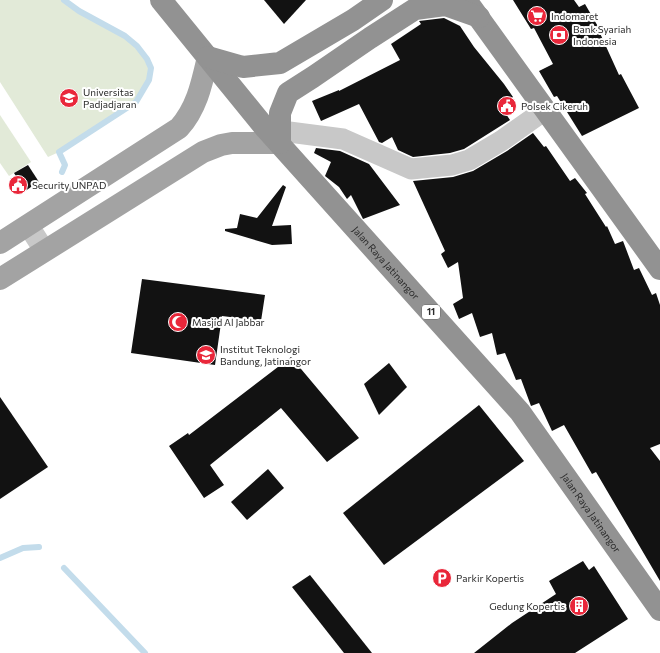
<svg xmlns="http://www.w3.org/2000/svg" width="660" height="653" viewBox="0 0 660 653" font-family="Commissioner,sans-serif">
	<rect width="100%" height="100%" fill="#fff"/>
	<g fill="#e2ead8">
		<path d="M0,0H64L79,11L125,36L137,46L147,59L151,68L149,80L136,102L59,152L48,157L0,82Z"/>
		<path d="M0,115L31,162L9,176L0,163Z"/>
	</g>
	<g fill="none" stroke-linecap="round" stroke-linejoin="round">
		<g stroke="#c3dceb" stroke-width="6">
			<path d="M62,172L65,165L59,152L136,102L149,80L151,68L147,59L137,46L125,36L79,11L64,0"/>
			<path d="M0,558L23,548L39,547"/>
			<path d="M64,568L145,653"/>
		</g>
	</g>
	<g fill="#121212">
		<path d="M264,0H306L284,24Z"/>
		<path d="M513,0H574L579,7L585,4L600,30L599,31L619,75L621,74L639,108L582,136L557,96L554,97L539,71L553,64L534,28L531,29Z"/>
		<path d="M444,18L460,26L474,47L504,84L513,97L500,105L510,120L464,149L450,153L413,157L398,150L392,137L382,143L379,142L359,104L321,121L312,101L339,90V91L400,60L391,44L421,24L419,21Z"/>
		<path d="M533,133L544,147L546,146L570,181L575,178L587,193L585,194L606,227L607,226L615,244L623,241L634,270L639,268L652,295L656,293L660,305V444L650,448L660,461V581L596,472L592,474L564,425L552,431L539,403L531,406L521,379L516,380L505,353L497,355L492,333L480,337L472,313L459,319L453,304L463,298L458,262L448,268L441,254L445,251L413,181L453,177L473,171L507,151Z"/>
		<path d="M316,148L340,151L369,164L400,205L363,219L351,195L347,199L339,187L325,176L331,162L314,153Z"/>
		<path d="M28,165L39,182L25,191L14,173Z"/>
		<path d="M283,185L286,187L272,226L291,225L292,244L272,245L225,231V229L237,228L240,214L257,218Z"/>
		<path d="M142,279L265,295L261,321L222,316L215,365L131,353Z"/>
		<path d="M291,357L359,438L327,462L281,408L210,465L224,485L204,498L169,446L188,433L189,435Z"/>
		<path d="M389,363L407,387L379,415L364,384Z"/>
		<path d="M0,397L48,467L0,499Z"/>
		<path d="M479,405L524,461L384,565L343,513Z"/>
		<path d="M268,469L284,488L247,520L231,502Z"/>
		<path d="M583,561L589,570L594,566L628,619L575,653H474L512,623L556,594L549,581Z"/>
		<path d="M310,575L372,653H344L292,587Z"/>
	</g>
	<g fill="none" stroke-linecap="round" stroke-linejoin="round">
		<g stroke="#c8c8c8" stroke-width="21">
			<path d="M266,129L343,139L411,169L452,165L469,160L501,141L545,110"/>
			<path d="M28,225L44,250"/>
		</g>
		<g stroke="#a3a3a3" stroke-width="22">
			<path d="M0,243L179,128C197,108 202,83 208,57"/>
			<path d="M0,279L203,152L221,145L232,143H280"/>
		</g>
		<g stroke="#929292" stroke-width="22">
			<path id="s1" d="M161,0L266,129L520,412L660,610"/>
			<path d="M466,0L660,269"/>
			<path d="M208,57L243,67L280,63L353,20L382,0"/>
			<path d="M280,143V113L288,93L313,77L370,38L415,9L445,5L479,17"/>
		</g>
	</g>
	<defs>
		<g id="supermarket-disc" transform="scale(1)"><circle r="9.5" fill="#e9273a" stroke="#fff"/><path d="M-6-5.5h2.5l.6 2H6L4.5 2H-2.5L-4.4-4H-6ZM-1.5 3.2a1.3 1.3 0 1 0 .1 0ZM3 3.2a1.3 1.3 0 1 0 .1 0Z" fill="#fff"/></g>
		<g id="bank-disc" transform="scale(1)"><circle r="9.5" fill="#e9273a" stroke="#fff"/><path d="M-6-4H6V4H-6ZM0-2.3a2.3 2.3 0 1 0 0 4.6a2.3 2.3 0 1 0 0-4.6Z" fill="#fff"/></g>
		<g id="university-disc" transform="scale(1)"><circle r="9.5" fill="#e9273a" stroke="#fff"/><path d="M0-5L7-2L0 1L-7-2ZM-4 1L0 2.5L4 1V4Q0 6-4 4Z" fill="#fff"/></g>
		<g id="civic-disc" transform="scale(1)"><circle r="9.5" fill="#e9273a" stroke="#fff"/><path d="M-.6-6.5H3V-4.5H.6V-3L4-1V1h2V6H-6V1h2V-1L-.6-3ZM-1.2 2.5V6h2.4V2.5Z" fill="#fff"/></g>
		<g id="mosque-disc" transform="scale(1)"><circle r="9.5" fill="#e9273a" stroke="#fff"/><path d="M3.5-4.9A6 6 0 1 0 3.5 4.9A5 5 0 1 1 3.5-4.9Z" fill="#fff"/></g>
		<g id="parking-disc" transform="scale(1)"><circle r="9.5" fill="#e9273a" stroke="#fff"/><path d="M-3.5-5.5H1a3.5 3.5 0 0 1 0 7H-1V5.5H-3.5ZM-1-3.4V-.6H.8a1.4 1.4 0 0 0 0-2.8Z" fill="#fff"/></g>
		<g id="building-disc" transform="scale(1)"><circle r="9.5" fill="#e9273a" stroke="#fff"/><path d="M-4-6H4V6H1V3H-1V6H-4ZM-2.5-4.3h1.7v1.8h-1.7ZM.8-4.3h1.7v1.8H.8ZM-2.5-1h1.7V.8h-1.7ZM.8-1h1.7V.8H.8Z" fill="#fff"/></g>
	</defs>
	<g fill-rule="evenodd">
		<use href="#supermarket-disc" x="537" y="16"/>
		<use href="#bank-disc" x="559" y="35"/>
		<use href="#university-disc" x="69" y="98"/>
		<use href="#civic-disc" x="507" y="106"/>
		<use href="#civic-disc" x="18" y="185"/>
		<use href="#mosque-disc" x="178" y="322"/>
		<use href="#university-disc" x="206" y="355"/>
		<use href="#parking-disc" x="442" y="578"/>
		<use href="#building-disc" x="579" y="606"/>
	</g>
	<g text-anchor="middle" stroke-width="4" stroke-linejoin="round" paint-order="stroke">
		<rect fill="#fff" stroke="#6b6b6b" stroke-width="1" x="422" y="305" width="18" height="14" rx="3"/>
		<g font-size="9" font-weight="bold" fill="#2b2b2b">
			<text x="431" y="315">11</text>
		</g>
		<g font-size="10" fill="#2b2b2b" stroke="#fff" text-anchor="start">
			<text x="551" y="20">Indomaret</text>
			<text x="573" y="33">Bank Syariah<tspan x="573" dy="12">Indonesia</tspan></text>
			<text x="83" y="96">Universitas<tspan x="83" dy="12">Padjadjaran</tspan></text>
			<text x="521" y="110">Polsek Cikeruh</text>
			<text x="32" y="189">Security UNPAD</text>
			<text x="192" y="326">Masjid Al Jabbar</text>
			<text x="220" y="353">Institut Teknologi<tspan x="220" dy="12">Bandung, Jatinangor</tspan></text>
			<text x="456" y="582">Parkir Kopertis</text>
			<text x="565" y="610" text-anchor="end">Gedung Kopertis</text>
		</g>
		<g font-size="10" fill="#2b2b2b" stroke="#fff">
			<text dy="4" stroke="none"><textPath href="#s1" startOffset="346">Jalan Raya Jatinangor</textPath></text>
			<text dy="4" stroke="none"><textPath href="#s1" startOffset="670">Jalan Raya Jatinangor</textPath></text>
		</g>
	</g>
</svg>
